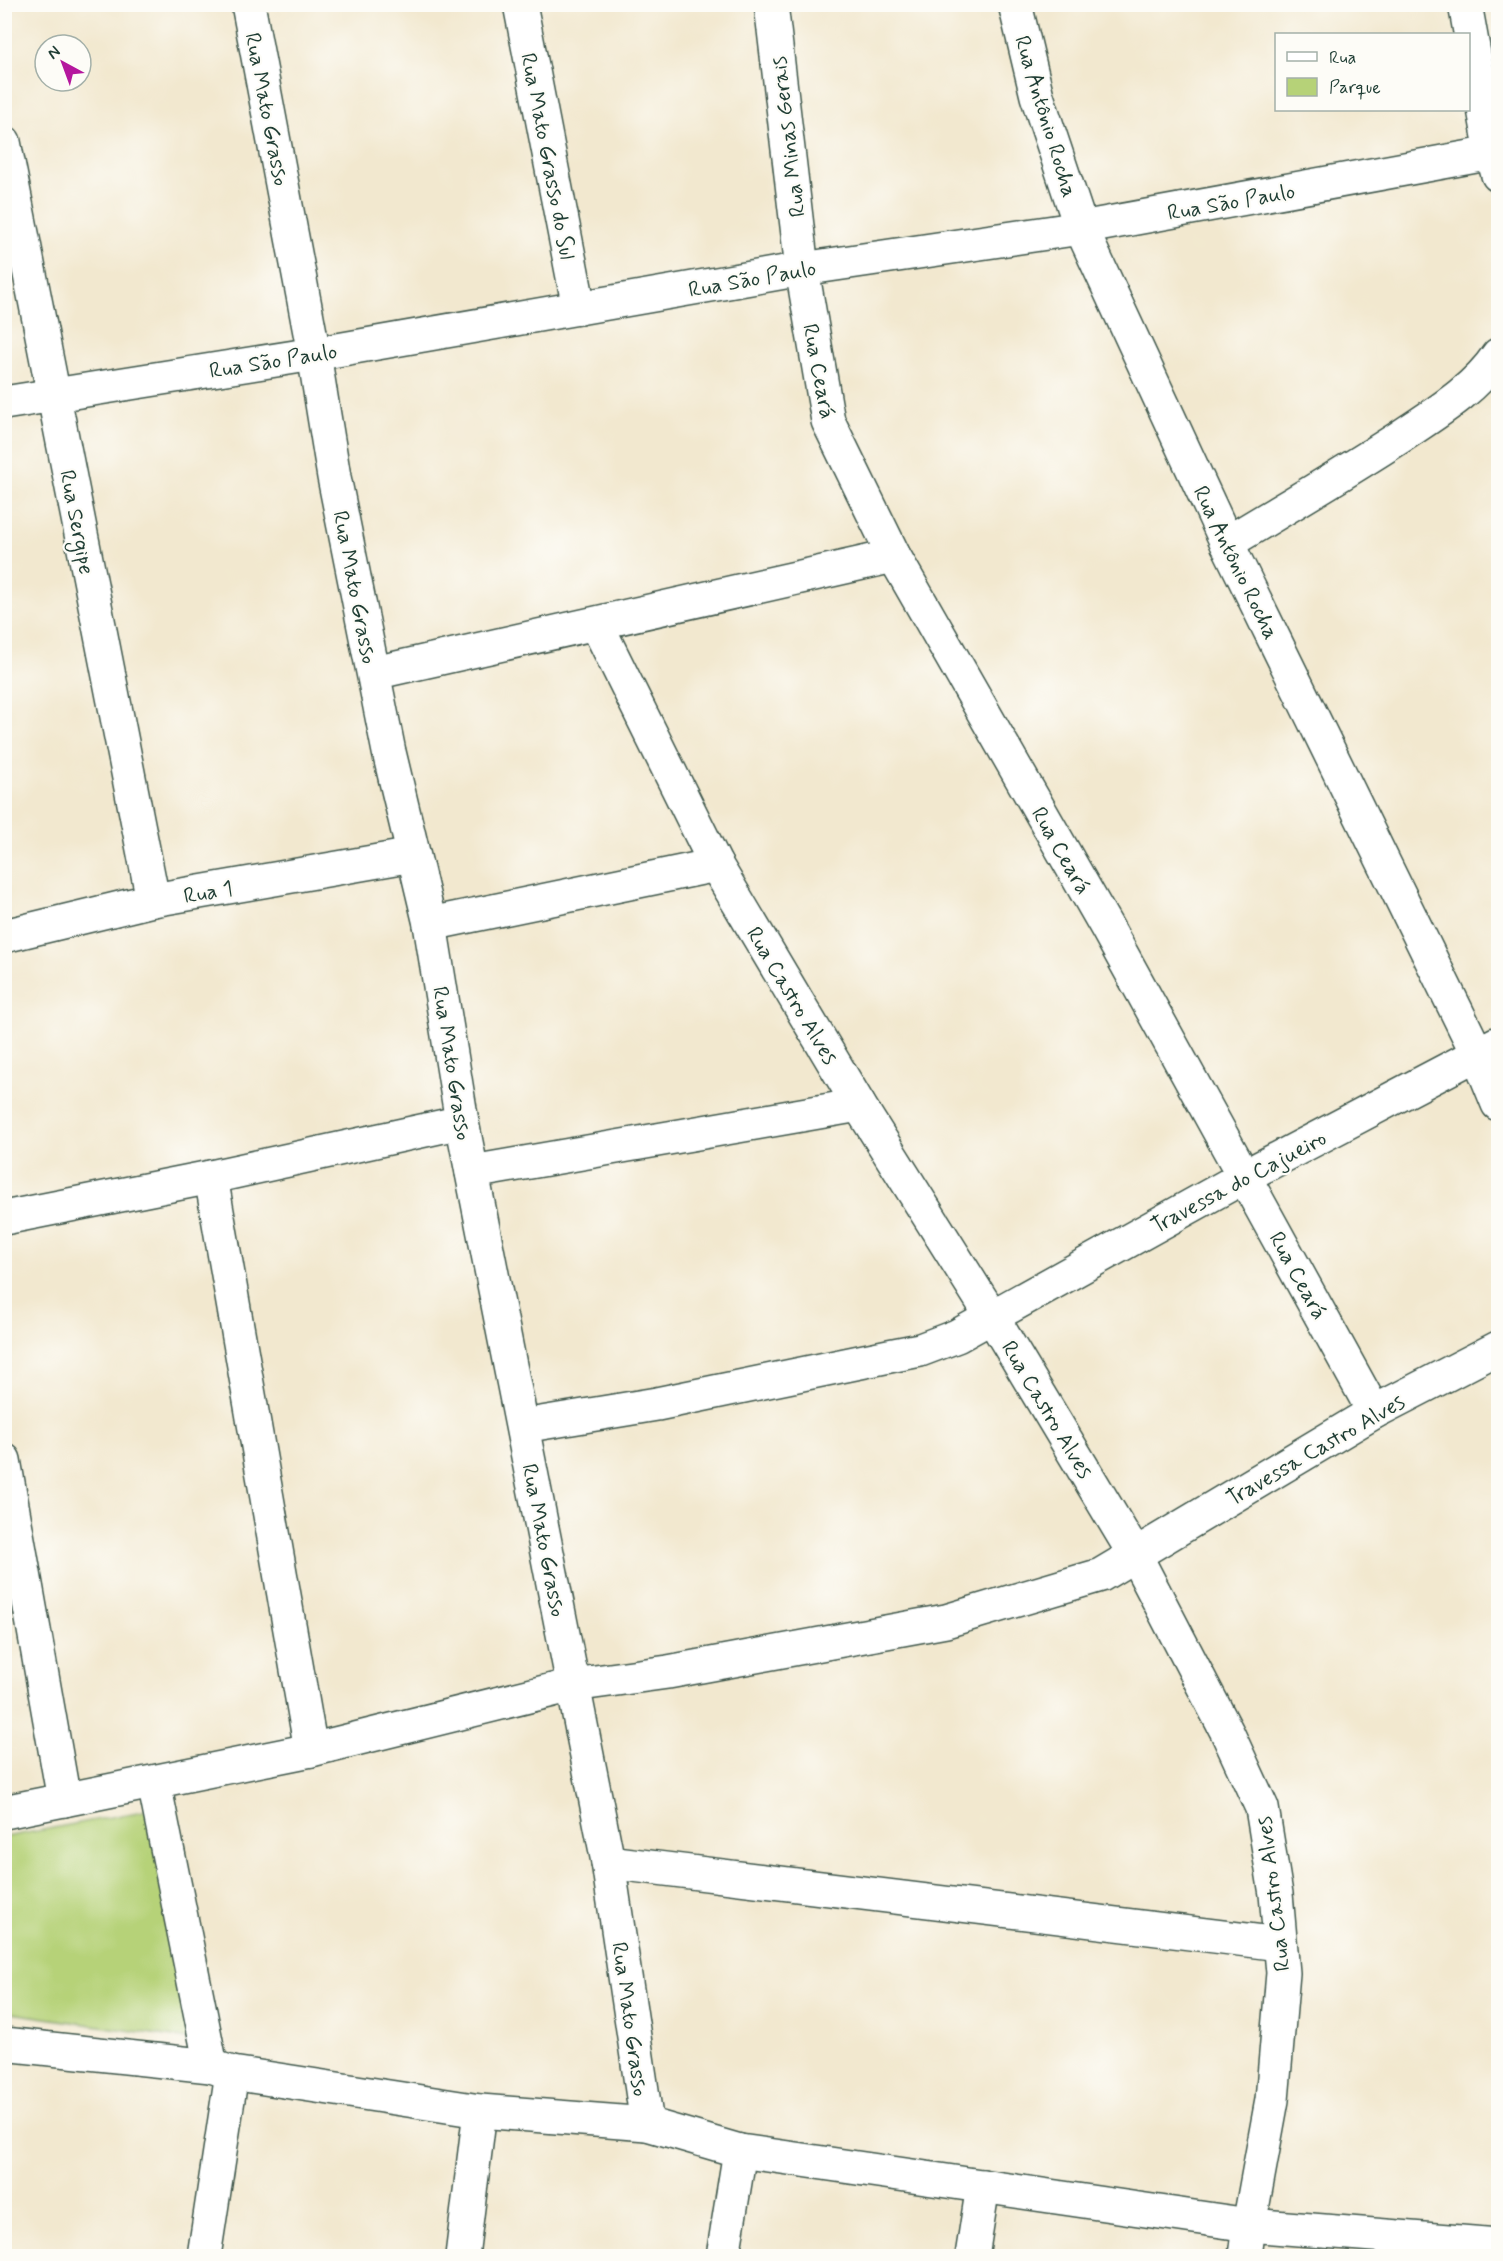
<svg xmlns="http://www.w3.org/2000/svg" width="1503" height="2261" viewBox="0 0 1503 2261" font-family="Mynerve,sans-serif">
	<rect width="100%" height="100%" fill="#fdfcf7"/>
	<filter id="ink" filterUnits="userSpaceOnUse"><feTurbulence type="fractalNoise" baseFrequency=".0167" numOctaves="2"/><feDisplacementMap in="SourceGraphic" scale="12" xChannelSelector="R" yChannelSelector="G"/><feConvolveMatrix kernelMatrix="1 2 1 2 8 2 1 2 1" color-interpolation-filters="sRGB"/></filter>
	<filter id="wash" filterUnits="userSpaceOnUse"><feTurbulence type="fractalNoise" baseFrequency=".008" numOctaves="4" result="noise"/><feDisplacementMap in="SourceGraphic" scale="24" xChannelSelector="R" yChannelSelector="G"/><feGaussianBlur stdDeviation="1.35" result="paint"/><feColorMatrix in="noise" values="0 0 0 0 0 0 0 0 0 0 0 0 0 0 0 0 0 1.4 0 .05"/><feComposite in="paint" operator="in"/></filter>
	<g filter="url(#wash)">
		<rect width="100%" height="100%" fill="#f2e8cf"/>
		<path fill="#b6d278" stroke="#6a8856" stroke-width="1.5" d="M148,1810L194,2040L5,2012V1837Z"/>
	</g>
	<g filter="url(#ink)">
		<g fill="none" stroke-linecap="round" stroke-linejoin="round">
			<g stroke="#3f574b" stroke-width="36">
				<g id="minor">
					<path d="M248,4L314,354L334,477L389,752L430,924L462,1122L608,1862L647,2124"/>
					<path d="M520,4L579,308"/>
					<path d="M771,4L802,269L828,421L894,556L1106,926L1374,1412"/>
					<path d="M1015,4L1037,96L1081,228L1227,543L1478,1055L1498,1104"/>
					<path d="M1465,4L1492,153L1498,175"/>
					<path d="M4,142L153,900"/>
					<path d="M4,403L314,354L802,269L1081,228L1498,152"/>
					<path d="M1227,543C1285,508 1343,474 1400,437C1434,414 1475,390 1498,355"/>
					<path d="M597,625L716,865L859,1105L991,1315L1135,1555L1227,1732L1262,1808L1276,1894L1283,1973L1272,2100L1249,2225L1245,2256"/>
					<path d="M374,673L894,556"/>
					<path d="M430,924L716,865"/>
					<path d="M4,936L153,900L413,855"/>
					<path d="M472,1172L859,1105"/>
					<path d="M211,1177L311,1750"/>
					<path d="M4,1218L211,1177L462,1122"/>
					<path d="M523,1426L657,1404L889,1356L920,1350L957,1336L1245,1176L1498,1043"/>
					<path d="M4,1460L64,1800"/>
					<path d="M154,1783L211,2066"/>
					<path d="M4,1812L311,1750L573,1685L668,1672L946,1621L1101,1575L1374,1412L1498,1348"/>
					<path d="M608,1862L1280,1944"/>
					<path d="M4,2044L211,2066L232,2073L480,2111L647,2124L740,2151L1249,2225L1498,2245"/>
					<path d="M204,2256L232,2073"/>
					<path d="M462,2256L480,2111"/>
					<path d="M723,2256L740,2151"/>
					<path d="M972,2256L983,2186"/>
				</g>
			</g>
			<use href="#minor" stroke="#fff" stroke-width="33"/>
		</g>
	</g>
	<g text-anchor="middle" stroke-width="4.5" stroke-linejoin="round" paint-order="stroke">
		<g font-size="22" fill="#1f3d34" stroke="#fdfcf7">
			<text transform="translate(268 109) rotate(79)" y="8">Rua Mato Grasso</text>
			<text transform="translate(1047 116) rotate(73)" y="8">Rua Antônio Rocha</text>
			<text transform="translate(787 137) rotate(-97)" y="8">Rua Minas Gerais</text>
			<text transform="translate(549 156) rotate(79)" y="8">Rua Mato Grasso do Sul</text>
			<text transform="translate(1231 201) rotate(-10)" y="8">Rua São Paulo</text>
			<text transform="translate(752 278) rotate(-10)" y="8">Rua São Paulo</text>
			<text transform="translate(273 360) rotate(-9)" y="8">Rua São Paulo</text>
			<text transform="translate(820 371) rotate(79)" y="8">Rua Ceará</text>
			<text transform="translate(78 522) rotate(79)" y="8">Rua Sergipe</text>
			<text transform="translate(1237 562) rotate(64)" y="8">Rua Antônio Rocha</text>
			<text transform="translate(356 587) rotate(79)" y="8">Rua Mato Grasso</text>
			<text transform="translate(1062 850) rotate(60)" y="8">Rua Ceará</text>
			<text transform="translate(208 891) rotate(-10)" y="8">Rua 1</text>
			<text transform="translate(793 995) rotate(59)" y="8">Rua Castro Alves</text>
			<text transform="translate(453 1063) rotate(81)" y="8">Rua Mato Grasso</text>
			<text transform="translate(1238 1181) rotate(-28)" y="8">Travessa do Cajueiro</text>
			<text transform="translate(1299 1275) rotate(61)" y="8">Rua Ceará</text>
			<text transform="translate(1048 1409) rotate(59)" y="8">Rua Castro Alves</text>
			<text transform="translate(1315 1449) rotate(-30)" y="8">Travessa Castro Alves</text>
			<text transform="translate(545 1540) rotate(79)" y="8">Rua Mato Grasso</text>
			<text transform="translate(1272 1894) rotate(-97)" y="8">Rua Castro Alves</text>
			<text transform="translate(631 2019) rotate(82)" y="8">Rua Mato Grasso</text>
		</g>
	</g>
	<rect width="1503" height="2261" fill="none" stroke="#fdfcf7" stroke-width="24"/>
	<rect x="1275" y="33" width="195" height="78" fill="#fdfcf7" stroke="#a4b0a9" stroke-width="1.5"/>
	<rect x="1287" y="52" width="30" height="9" fill="#ffffff" stroke="#a4b0a9" stroke-width="1.5"/>
	<text x="1329" y="63" font-size="18" fill="#1f3d34">Rua</text>
	<rect x="1287" y="78" width="30" height="18" fill="#b6d278" stroke="#a4b0a9" stroke-width="1.5"/>
	<text x="1329" y="93" font-size="18" fill="#1f3d34">Parque</text>
	<g transform="translate(63 63) rotate(319)"><circle r="28" fill="#fdfcf7" stroke="#a4b0a9" stroke-width="1.5"/>
	<path d="M0-4.5L10 22L0 15L-10 22Z" fill="#b5179e"/>
	<text y="-9" font-size="16" font-weight="bold" text-anchor="middle" fill="#1f3d34">N</text>
	</g>
</svg>
